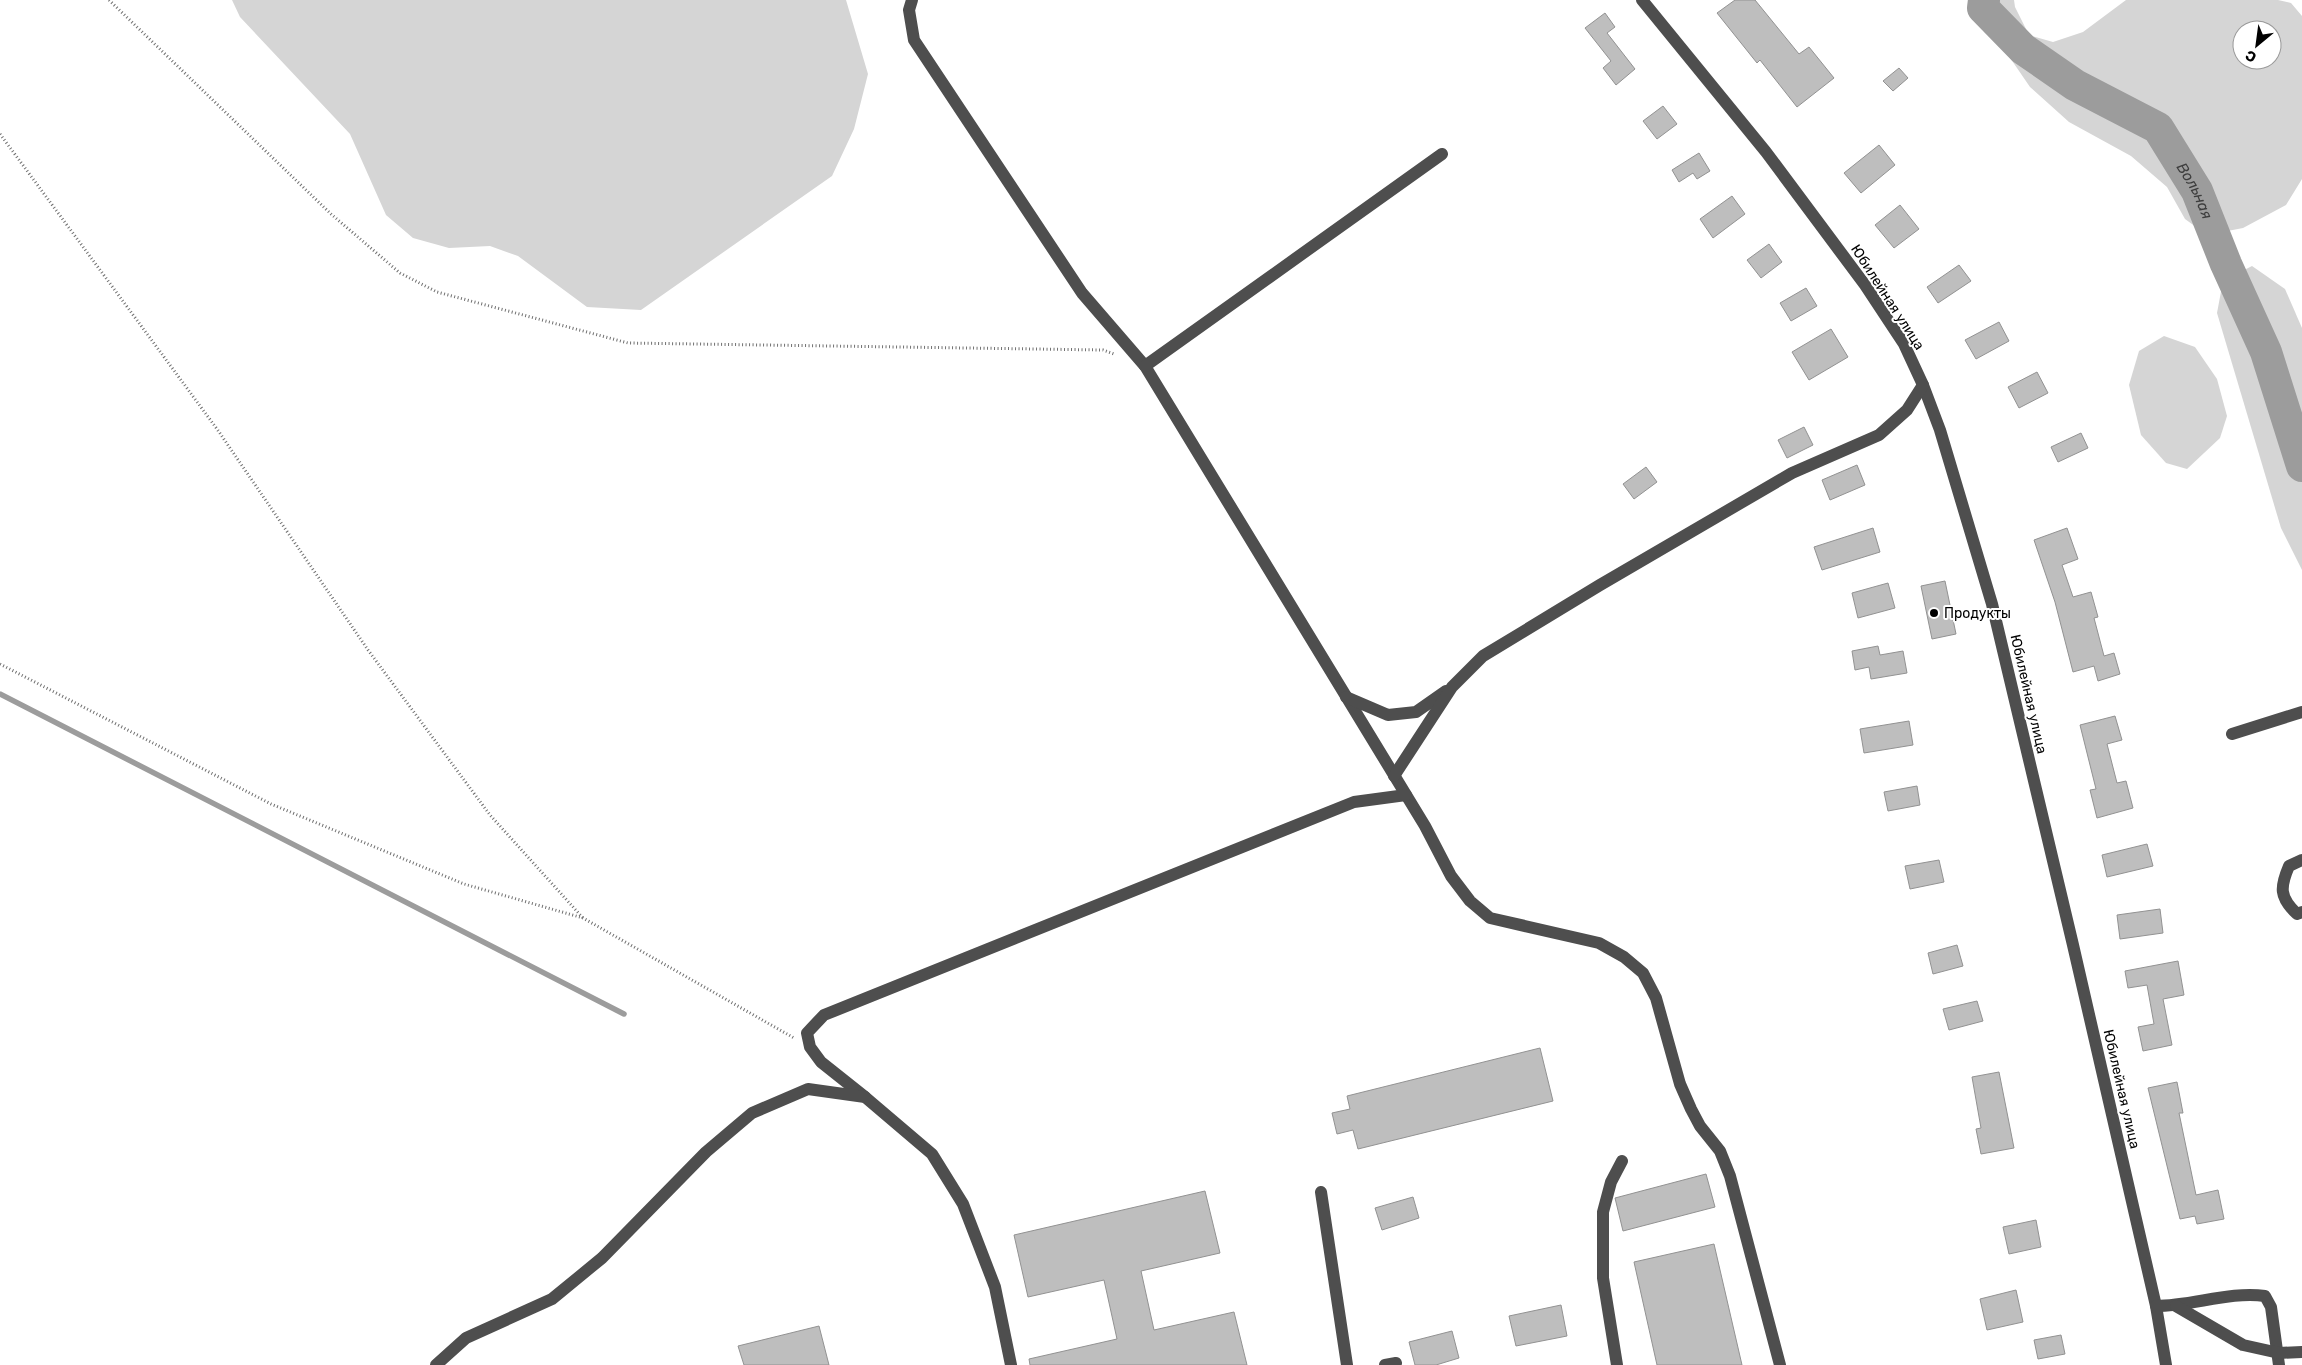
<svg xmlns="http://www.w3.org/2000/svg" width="2302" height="1365" viewBox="0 0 2302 1365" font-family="Rubik,sans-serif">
	<rect width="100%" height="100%" fill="#fff"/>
	<g fill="#d5d5d5" fill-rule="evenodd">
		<path d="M232,0H846L868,74L854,129L832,176L641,310L587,307L518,256L490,246L449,248L413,238L386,215L350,134L240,17Z"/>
		<path d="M1986,0H2014L2015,7L2029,35L2053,42L2083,32L2126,0H2278L2291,3L2302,16V179L2286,205L2243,228L2207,235L2185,219L2167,187L2131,156L2069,122L2030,87L1993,33ZM2242,30H2272V60H2242Z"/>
		<path d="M2252,266L2285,289L2302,328V570L2281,528L2217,313L2223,281Z"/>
		<path d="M2164,336L2195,347L2217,379L2227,416L2220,438L2187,469L2166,463L2141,435L2129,385L2139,351Z"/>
	</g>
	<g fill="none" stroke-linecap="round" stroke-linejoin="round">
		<path stroke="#9c9c9c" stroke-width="5.5" d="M0,694L624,1014"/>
		<path stroke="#9c9c9c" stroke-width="32" id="s1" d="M1984,0L1983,8L2023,49L2075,85L2158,128L2197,191L2226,264L2266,352L2302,466"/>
	</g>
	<g fill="#bebebe" stroke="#929292">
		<path d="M1735,0H1755L1799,54L1809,47L1834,78L1797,107L1760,60L1757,63L1717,13Z"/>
		<path d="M1605,13L1615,27L1607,33L1635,69L1616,85L1603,68L1611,61L1585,28Z"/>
		<path d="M1899,68L1908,78L1893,91L1883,81Z"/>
		<path d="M1663,106L1677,124L1657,139L1643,121Z"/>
		<path d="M1879,145L1895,165L1861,193L1844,173Z"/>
		<path d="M1699,153L1710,171L1697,179L1693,173L1679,182L1672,170Z"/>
		<path d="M1732,196L1745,214L1713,238L1700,219Z"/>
		<path d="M1900,205L1919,229L1894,248L1875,225Z"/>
		<path d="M1769,244L1782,262L1761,278L1747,260Z"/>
		<path d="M1959,265L1971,281L1938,303L1927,287Z"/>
		<path d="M1806,288L1817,306L1791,321L1780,303Z"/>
		<path d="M1999,322L2009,341L1976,359L1965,340Z"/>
		<path d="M1831,329L1848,357L1809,380L1792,352Z"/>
		<path d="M2037,372L2048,393L2019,408L2008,387Z"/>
		<path d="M1804,427L1813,445L1787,458L1778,440Z"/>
		<path d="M2081,433L2088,448L2058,462L2051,447Z"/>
		<path d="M1857,465L1865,485L1830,500L1822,480Z"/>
		<path d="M1646,467L1657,482L1634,499L1623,484Z"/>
		<path d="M1873,528L1880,552L1822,570L1814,547Z"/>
		<path d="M2067,528L2078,559L2062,565L2073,597L2091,592L2098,617L2094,618L2104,656L2114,653L2120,674L2098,681L2094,666L2073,672L2055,602L2034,540Z"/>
		<path d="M1945,581L1956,634L1932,639L1921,586Z"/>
		<path d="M1888,583L1895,608L1858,618L1852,593Z"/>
		<path d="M1878,646L1880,655L1903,651L1907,673L1871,679L1869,667L1855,670L1852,651Z"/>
		<path d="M2115,716L2122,740L2107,744L2117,783L2126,781L2133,808L2097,818L2090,790L2096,789L2080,725Z"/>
		<path d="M1909,721L1913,745L1864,753L1860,729Z"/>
		<path d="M1917,786L1920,805L1888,811L1884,792Z"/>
		<path d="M2147,844L2153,866L2107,877L2102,855Z"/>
		<path d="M1939,860L1944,882L1910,889L1905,866Z"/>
		<path d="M2160,909L2163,933L2120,939L2117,915Z"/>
		<path d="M1957,945L1963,966L1933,974L1928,953Z"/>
		<path d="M2178,961L2184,995L2163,999L2172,1045L2143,1051L2138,1027L2154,1024L2147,985L2128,988L2125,971Z"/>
		<path d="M1977,1001L1983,1021L1949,1030L1943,1009Z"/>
		<path d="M1540,1048L1553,1101L1358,1149L1353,1130L1337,1134L1332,1113L1350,1109L1347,1096Z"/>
		<path d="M1999,1072L2014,1148L1981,1154L1976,1129L1981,1128L1972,1077Z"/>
		<path d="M2177,1082L2183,1113H2179L2196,1195L2218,1190L2224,1219L2197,1224L2195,1216L2180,1219L2148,1088Z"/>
		<path d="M1706,1174L1715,1207L1623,1231L1615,1198Z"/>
		<path d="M1205,1191L1220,1253L1141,1271L1154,1330L1234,1312L1247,1365H1030L1029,1359L1117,1339L1104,1280L1028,1297L1014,1235Z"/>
		<path d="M1413,1197L1419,1218L1382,1230L1375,1208Z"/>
		<path d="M2036,1220L2041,1247L2009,1254L2003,1227Z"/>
		<path d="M1714,1244L1742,1365H1657L1634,1262Z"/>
		<path d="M2016,1290L2023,1322L1987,1330L1980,1299Z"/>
		<path d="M1561,1305L1567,1336L1516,1346L1509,1316Z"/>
		<path d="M819,1326L829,1365H744L738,1346Z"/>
		<path d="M1452,1331L1459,1358L1436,1365H1415L1409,1342Z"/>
		<path d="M2061,1335L2065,1354L2038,1359L2034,1340Z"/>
	</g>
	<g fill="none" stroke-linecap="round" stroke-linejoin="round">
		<g stroke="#707070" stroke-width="3" stroke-dasharray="1 2.5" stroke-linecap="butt">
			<path d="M109,0L331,214L400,273L437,292L628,343L1103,350L1114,354"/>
			<path d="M0,134L217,429L368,650L490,815L583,918"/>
			<path d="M0,664L271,804L464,884L583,918L794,1038"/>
		</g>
		<g stroke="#4e4e4e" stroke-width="12">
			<path d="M912,0L909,10L914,40L1082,293L1145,366L1425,826L1451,876L1470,901L1490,918L1599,943L1624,957L1643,973L1656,998L1680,1084L1691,1109L1700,1126L1720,1151L1730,1176L1780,1365"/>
			<path d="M1642,0L1766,152L1865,285L1904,344L1923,385L1940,430L1992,604L2073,945L2156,1306L2166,1365"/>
			<path d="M1145,366L1442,154"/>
			<path d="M1346,697L1388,715L1416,712L1446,691"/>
			<path d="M2232,734L2302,712"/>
			<path d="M1394,776L1452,687L1483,656L1600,585L1792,473L1879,435L1907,410L1923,385"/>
			<path d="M2302,860L2289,866C2280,887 2279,897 2297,914L2302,912"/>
			<path d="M865,1097L821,1062L810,1047L807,1033L824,1015L1354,802L1406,795"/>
			<path d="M1321,1192L1347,1365"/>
			<path d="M2156,1306C2192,1306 2230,1291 2265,1296L2271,1307L2279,1365"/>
			<path d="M2176,1306L2243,1345L2279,1353L2302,1352"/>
			<path d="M436,1365L466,1338L552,1299L602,1258L706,1152L752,1113L808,1089L865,1097L932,1154L963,1204L995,1287L1011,1365"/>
			<path d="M1385,1365L1396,1363"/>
			<path d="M1617,1365L1603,1278V1212L1611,1182L1622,1161"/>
		</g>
	</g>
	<circle fill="#000" stroke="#fff" stroke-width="2" cx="1934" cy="613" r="5"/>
	<g text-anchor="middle" stroke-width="4" stroke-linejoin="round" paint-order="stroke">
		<g font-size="14" fill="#000" stroke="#fff">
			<text transform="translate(1888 297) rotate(57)" y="5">Юбилейная улица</text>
			<text transform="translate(2029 694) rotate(77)" y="5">Юбилейная улица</text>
			<text transform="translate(2122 1089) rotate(77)" y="5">Юбилейная улица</text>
		</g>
		<g font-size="14" fill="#000" stroke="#fff" text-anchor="start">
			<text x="1944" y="618">Продукты</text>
		</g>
		<g font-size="15" font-style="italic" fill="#3d3d3d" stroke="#fff">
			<text dy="5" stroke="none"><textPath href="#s1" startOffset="295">Вольная</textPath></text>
		</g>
	</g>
	<g transform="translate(2257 45) rotate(209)"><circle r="24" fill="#ffffff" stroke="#999999"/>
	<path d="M0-4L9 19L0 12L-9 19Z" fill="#000000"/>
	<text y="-8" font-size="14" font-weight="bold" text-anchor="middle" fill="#000000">С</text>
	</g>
</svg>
